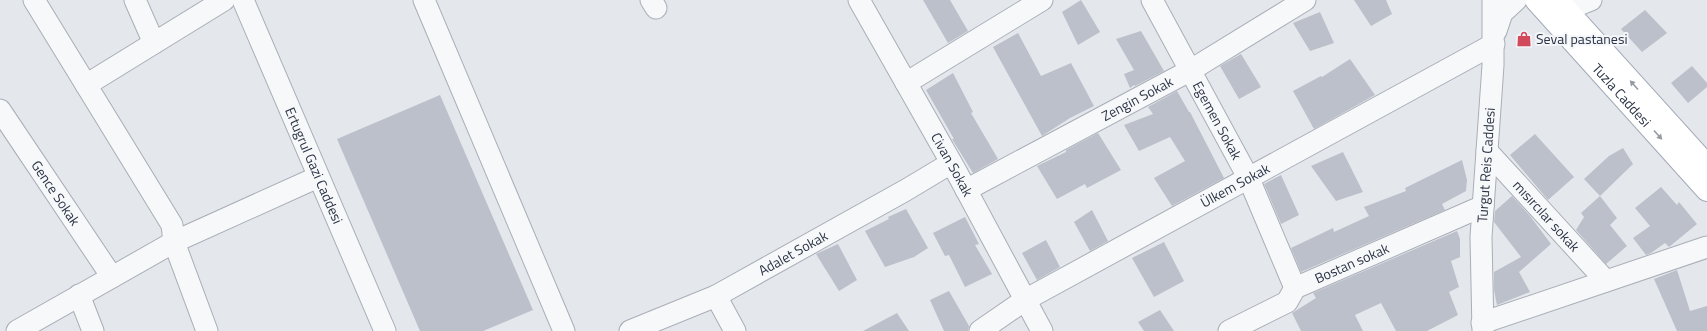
<svg xmlns="http://www.w3.org/2000/svg" width="1707" height="331" viewBox="0 0 1707 331" font-family="'Titillium Web',sans-serif">
	<rect width="100%" height="100%" fill="#e4e7ec"/>
	<g fill="#bbc0ca">
		<path d="M923,0H950L968,31L948,43Z"/>
		<path d="M1081,0L1100,32L1078,45L1062,12Z"/>
		<path d="M1354,0H1386L1392,14L1371,26Z"/>
		<path d="M1645,10L1667,33L1642,52L1621,29Z"/>
		<path d="M1320,12L1334,43L1310,51L1293,23Z"/>
		<path d="M1141,31L1164,71L1135,86L1134,85L1130,88L1124,74L1134,70L1116,39Z"/>
		<path d="M1018,33L1041,76L1071,63L1094,106L1070,118L1042,136L993,47Z"/>
		<path d="M1241,54L1261,87L1239,99L1220,66Z"/>
		<path d="M1350,59L1375,95L1314,129L1293,91L1321,76L1322,77Z"/>
		<path d="M1692,66L1707,83V87L1688,103L1671,83Z"/>
		<path d="M953,73L973,112L971,113L998,159L973,173L952,139H954L926,90Z"/>
		<path d="M1177,91L1189,112H1190L1224,178L1172,206L1154,178L1185,161L1170,137L1139,151L1124,125L1153,114L1148,107Z"/>
		<path d="M440,95L533,310L483,331H420L337,139Z"/>
		<path d="M1098,133L1121,170L1087,188L1085,184L1057,199L1037,166L1066,152V150Z"/>
		<path d="M1535,134L1574,177L1548,200L1510,155Z"/>
		<path d="M1623,148L1633,164L1600,196L1584,179L1609,156Z"/>
		<path d="M1343,152L1363,192L1336,201L1311,166Z"/>
		<path d="M1462,160L1467,180L1466,191L1442,204L1445,210L1301,272L1291,248L1333,228L1334,232L1369,216L1364,207L1406,191L1405,188Z"/>
		<path d="M1281,175L1299,215L1281,224L1264,184Z"/>
		<path d="M1661,187L1677,205L1679,202L1697,224L1669,247L1665,243L1651,253L1646,255L1633,238L1650,226L1635,208Z"/>
		<path d="M1512,196L1530,216L1551,244L1519,272L1530,292L1497,305L1494,290V272L1521,257L1494,222L1495,211Z"/>
		<path d="M1600,196L1617,218L1610,225L1627,246L1606,264L1576,230L1584,217L1581,213Z"/>
		<path d="M906,209L928,248L914,257L885,267L865,231L889,219L888,217Z"/>
		<path d="M1092,210L1108,241L1090,251L1074,222Z"/>
		<path d="M965,217L979,244L975,245L992,274L965,287L949,255L945,256L933,233Z"/>
		<path d="M1457,231L1460,239V257L1451,261L1459,287L1449,292L1458,315L1427,331H1396L1381,303L1355,315L1363,331H1301L1292,313L1316,298L1313,293Z"/>
		<path d="M1046,240L1060,267L1037,280L1022,253Z"/>
		<path d="M1164,242L1184,281L1154,297L1132,258Z"/>
		<path d="M838,244L857,280L839,291L816,254Z"/>
		<path d="M1677,270L1690,311L1707,306V331H1677L1654,279Z"/>
		<path d="M949,291L969,326L968,331H944L930,300Z"/>
		<path d="M1160,310L1174,331H1144L1138,322Z"/>
		<path d="M897,313L909,331H863Z"/>
	</g>
	<g fill="none" stroke-linecap="round" stroke-linejoin="round">
		<g stroke="#a9aeb7" stroke-width="23">
			<g id="minor">
				<path d="M34,0L172,225L174,242L207,331"/>
				<path d="M135,0L154,43"/>
				<path id="s1" d="M243,0L385,331"/>
				<path d="M424,0L564,331"/>
				<path d="M651,0L656,8"/>
				<path id="s2" d="M859,0L956,171L1042,331"/>
				<path id="s3" d="M1152,0L1249,179L1295,288"/>
				<path d="M1557,23C1568,10 1575,6 1591,0"/>
				<path d="M1496,31L1502,13L1516,0"/>
				<path d="M906,83L1042,0"/>
				<path d="M86,85L224,0"/>
				<path id="s4" d="M0,110L112,277"/>
				<path id="s5" d="M1487,151L1606,281"/>
				<path id="s6" d="M966,190L1191,70L1305,0"/>
				<path d="M79,295L93,331"/>
				<path d="M716,296L735,331"/>
				<path d="M1482,323L1707,247"/>
				<path d="M17,331L174,242L318,177"/>
				<path id="s7" d="M630,331L716,296L906,190L951,163"/>
				<path id="s8" d="M980,331L1025,300L1494,44"/>
				<path id="s9" d="M1229,331L1287,302L1295,288L1483,206"/>
				<path id="s10" d="M1483,331L1481,237L1493,65V0"/>
			</g>
		</g>
		<g stroke="#a3abb8" stroke-width="24">
			<g id="major">
				<path id="s11" d="M1536,0L1707,190"/>
				<path d="M1557,0L1707,166"/>
			</g>
		</g>
		<use href="#minor" stroke="#f7f8fa" stroke-width="21"/>
		<use href="#major" stroke="#fff" stroke-width="22"/>
	</g>
	<defs><path id="oneway-solid" d="M-6-.8H1V-3.2L6.5 0L1 3.2V.8H-6Z"/></defs>
	<g fill="#959aa2">
		<use href="#oneway-solid" transform="translate(1634 85) rotate(-132)"/>
		<use href="#oneway-solid" transform="translate(1658 135) rotate(48)"/>
	</g>
	<defs>
		<g id="shop-bare" transform="scale(1.2)"><path d="M-5-2.5h2.3a2.7 3.5 0 0 1 5.4 0H5L5.5 6h-11ZM-1.5-2.5h3a1.5 2.3 0 0 0-3 0Z" fill="#d1495b" stroke="#f4f6f9" stroke-width="2.5" paint-order="stroke"/></g>
	</defs>
	<g fill-rule="evenodd">
		<use href="#shop-bare" x="1524" y="39"/>
	</g>
	<g text-anchor="middle" stroke-width="4" stroke-linejoin="round" paint-order="stroke">
		<g font-size="14" fill="#2b3445" stroke="#f4f6f9" text-anchor="start">
			<text x="1536" y="44">Seval pastanesi</text>
		</g>
		<g font-size="14" fill="#2b3445" stroke="#f4f6f9">
			<text dy="5" stroke="none"><textPath href="#s11" startOffset="128">Tuzla Caddesi</textPath></text>
			<text dy="5" stroke="none"><textPath href="#s6" startOffset="194">Zengin Sokak</textPath></text>
			<text dy="5" stroke="none"><textPath href="#s3" startOffset="137">Egemen Sokak</textPath></text>
			<text dy="5" stroke="none"><textPath href="#s2" startOffset="189">Civan Sokak</textPath></text>
			<text dy="5" stroke="none"><textPath href="#s10" startOffset="166">Turgut Reis Caddesi</textPath></text>
			<text dy="5" stroke="none"><textPath href="#s1" startOffset="180">Ertugrul Gazi Caddesi</textPath></text>
			<text dy="5" stroke="none"><textPath href="#s8" startOffset="294">Ülkem Sokak</textPath></text>
			<text dy="5" stroke="none"><textPath href="#s4" startOffset="100">Gence Sokak</textPath></text>
			<text dy="5" stroke="none"><textPath href="#s5" startOffset="88">mısırcılar sokak</textPath></text>
			<text dy="5" stroke="none"><textPath href="#s7" startOffset="181">Adalet Sokak</textPath></text>
			<text dy="5" stroke="none"><textPath href="#s9" startOffset="143">Bostan sokak</textPath></text>
		</g>
	</g>
</svg>
